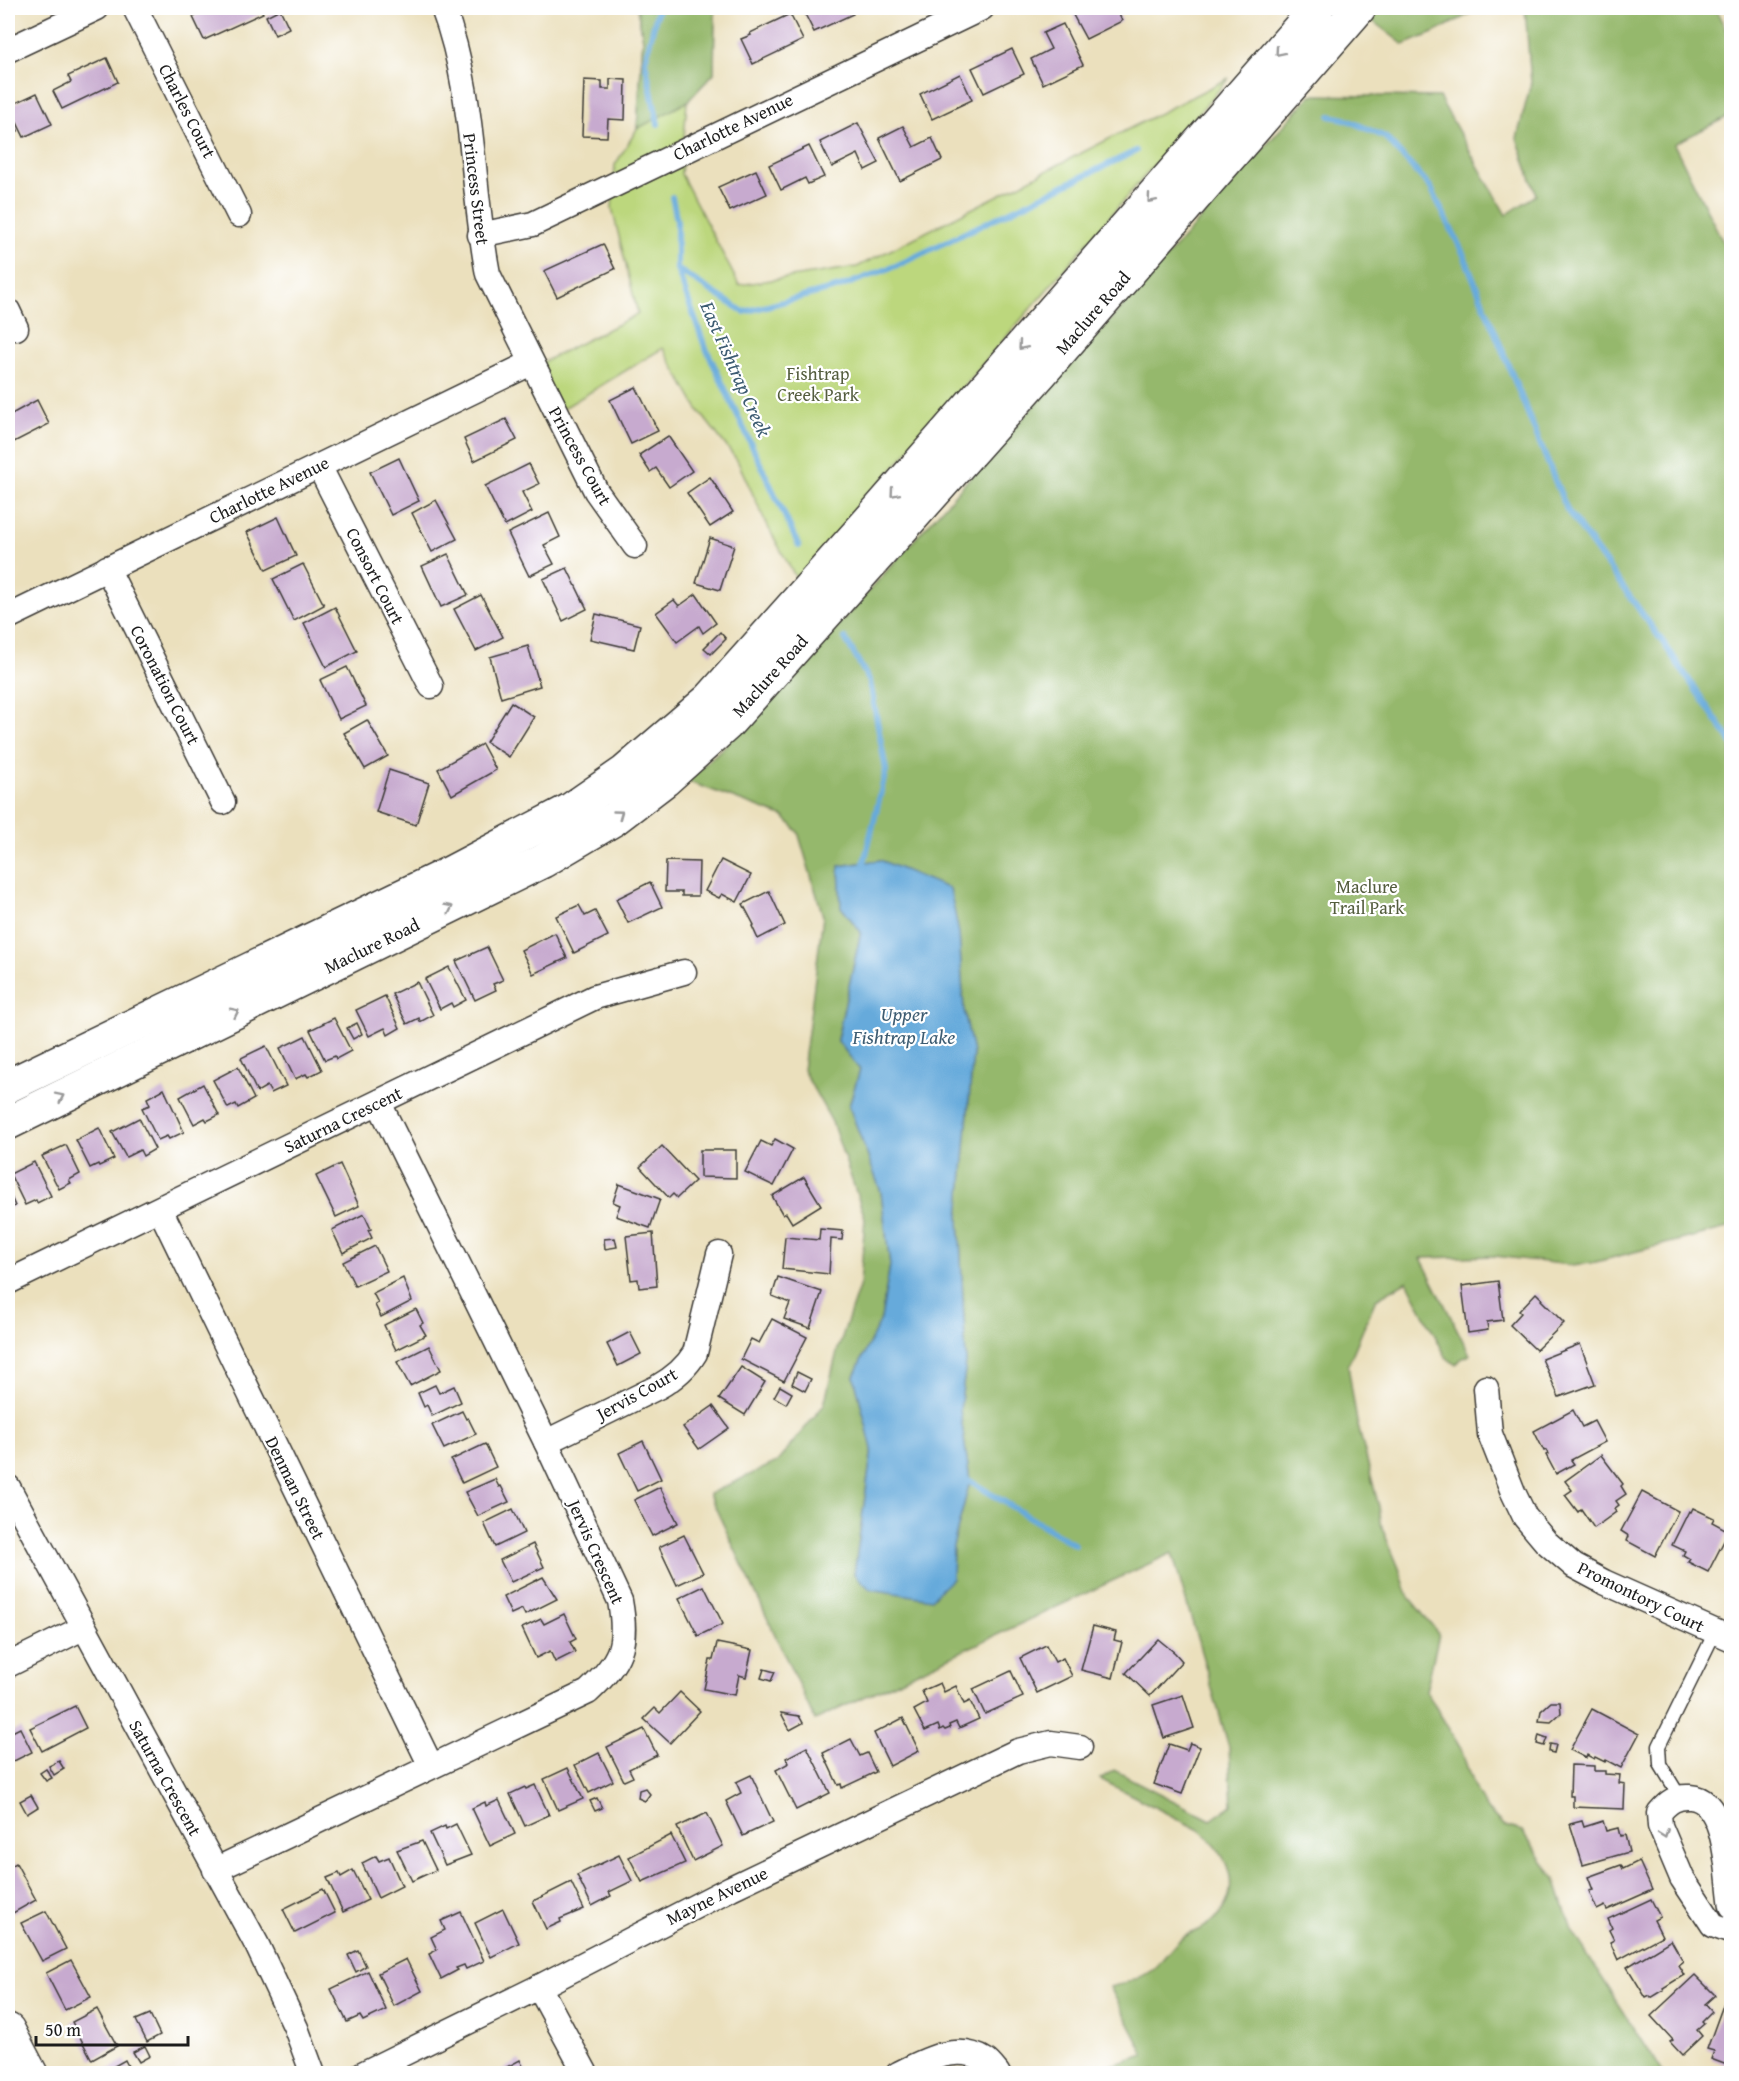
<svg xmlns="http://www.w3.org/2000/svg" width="1739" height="2081" viewBox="0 0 1739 2081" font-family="'Gentium Book Plus',serif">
	<rect width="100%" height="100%" fill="#fff"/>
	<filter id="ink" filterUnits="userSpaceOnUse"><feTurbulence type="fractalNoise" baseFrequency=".0167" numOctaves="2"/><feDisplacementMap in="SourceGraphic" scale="12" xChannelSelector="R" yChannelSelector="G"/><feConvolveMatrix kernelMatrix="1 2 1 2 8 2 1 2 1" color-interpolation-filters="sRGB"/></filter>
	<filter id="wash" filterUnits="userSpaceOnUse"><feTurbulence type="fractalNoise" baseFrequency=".008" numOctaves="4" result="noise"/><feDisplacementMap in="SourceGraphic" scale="24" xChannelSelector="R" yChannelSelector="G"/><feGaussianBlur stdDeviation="1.35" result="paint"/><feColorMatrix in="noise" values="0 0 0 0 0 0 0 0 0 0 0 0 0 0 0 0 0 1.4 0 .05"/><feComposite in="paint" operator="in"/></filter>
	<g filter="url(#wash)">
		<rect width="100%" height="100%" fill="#ebe0bd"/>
		<path fill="#bcd77d" stroke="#6c7a4c" stroke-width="1.5" d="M637,8H715L714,73L687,102L681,174L739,285L857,267L1229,78L797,580L767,525L737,460L699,411L663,348L559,411L535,366L638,314L612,208L615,165L637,129L643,39Z"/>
		<g fill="#95b86c" stroke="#586a44" stroke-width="1.5" fill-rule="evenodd">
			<path d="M637,8H715L714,73L687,102L637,129L643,39Z"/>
			<path d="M1380,8H1481L1433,33L1404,45L1370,19Z"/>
			<path d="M1525,8H1715L1731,40V115L1674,144L1731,258V1227L1592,1263L1570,1265L1495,1256L1421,1258L1470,1355L1461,1359L1456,1365L1446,1357L1407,1281L1376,1299L1348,1365L1357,1422L1379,1507L1382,1528L1399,1568L1408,1596L1439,1634L1426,1691L1461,1749L1473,1785L1485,1807L1504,1826L1523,1831L1555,1879L1572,1931L1663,2073L1155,2074L1154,2071L1146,2074L1086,2073L1145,2055L1110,1987C1126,1983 1140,1979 1152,1970C1163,1961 1170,1948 1181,1939C1190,1932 1203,1930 1213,1921C1244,1892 1230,1856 1201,1831L1100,1779L1114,1770L1211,1820L1232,1805L1229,1747L1172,1553L815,1720L709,1494L777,1462L824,1405L837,1352L860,1284L865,1218L832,1122L803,1070L823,916L798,832L784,817L687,781L760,713L1311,95L1439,97L1506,215L1536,195L1517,138L1531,83ZM880,860L959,933L964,1010L973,1053L959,1218L966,1362L960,1410L970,1481L953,1546L952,1579L854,1574L872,1448L854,1376L881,1319L890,1265L881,1192L849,1106L860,1070L837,1039L861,932L841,907L839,866Z"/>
		</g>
		<path fill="#66aadb" stroke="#41637c" stroke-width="1.5" d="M880,860L950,889L959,933L964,1010L973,1053L959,1218L966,1362L960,1410L970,1481L953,1546L952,1579L931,1599L870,1589L854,1574L872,1449L854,1376L881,1319L890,1265L881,1192L849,1106L860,1070L837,1040L861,932L841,907L839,866Z"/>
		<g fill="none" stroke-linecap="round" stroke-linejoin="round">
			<g stroke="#66aadb" stroke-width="6">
				<path d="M1330,116L1345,119L1385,137L1431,188L1463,253L1567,510L1665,645L1732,743"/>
				<path d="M658,124L645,61L658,8"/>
				<path d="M672,197L677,221V269L704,344L799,546"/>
				<path d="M677,269L744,312L840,287L898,265L1136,151"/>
				<path d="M845,638L870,682L886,770L864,863L866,870"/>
				<path d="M962,1480L970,1481L1075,1545"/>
			</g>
		</g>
		<g id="blocks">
			<g fill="#c7aacf">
				<path d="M205,8H260L263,13L204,40L193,17L206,10Z"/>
				<path d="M802,8H850L853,14L814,32Z"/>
				<path d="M1087,8H1116L1122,21L1086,39L1073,15Z"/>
				<path d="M1133,8H1145L1136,13Z"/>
				<path d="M280,9L289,28L275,35L266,16Z"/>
				<path d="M790,14L803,40L753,64L741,39L751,35L750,33Z"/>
				<path d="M1063,24L1083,65L1043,84L1031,59L1051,49L1043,33Z"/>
				<path d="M1012,49L1024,74L984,93L972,68Z"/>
				<path d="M107,58L118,82L62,109L53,91L71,82L68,76Z"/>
				<path d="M960,74L972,100L932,119L920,94Z"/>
				<path d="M610,79L626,80L625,120L608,119L607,137L582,136L584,80L602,81V89H610Z"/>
				<path d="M37,93L52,124L24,137L9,106Z"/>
				<path d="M8,108L18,131L8,136Z"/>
				<path d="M858,123L879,163L865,170L858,154L832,167L820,142Z"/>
				<path d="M903,126L914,147L932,138L942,160L900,181L879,138Z"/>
				<path d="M809,146L824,177L808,184L805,178L781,190L769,165Z"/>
				<path d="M756,170L767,194L730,211L718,187Z"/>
				<path d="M603,244L615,269L557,297L544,271Z"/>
				<path d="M636,387L658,431L631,444L610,400Z"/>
				<path d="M37,400L49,424L12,443L8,434V416Z"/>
				<path d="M506,419L517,440L474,461L464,439Z"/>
				<path d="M668,436L692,471L669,487L656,468L650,472L639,455Z"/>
				<path d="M399,458L419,501L391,515L370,472Z"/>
				<path d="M529,464L539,484L522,492L532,512L505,526L485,486Z"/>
				<path d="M710,477L733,512L710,527L687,493Z"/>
				<path d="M436,500L457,539L432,552L412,513Z"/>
				<path d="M549,513L560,537L544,545L554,564L529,576L508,533Z"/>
				<path d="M278,517L296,556L266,570L247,532Z"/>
				<path d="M710,538L734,546L720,590L696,583Z"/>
				<path d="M448,554L468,595L441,607L422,566Z"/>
				<path d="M303,564L324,605L294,621L273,579Z"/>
				<path d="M567,568L587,609L563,621L543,579Z"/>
				<path d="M696,594L716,623L703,633L699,626L677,642L656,613L674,600L679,606Z"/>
				<path d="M481,595L503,637L476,651L454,609Z"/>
				<path d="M335,607L357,651L326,667L304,623Z"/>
				<path d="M596,614L640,625L634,649L590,639Z"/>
				<path d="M720,632L726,639L711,654L704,648Z"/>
				<path d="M528,646L540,686L501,698L490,657Z"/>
				<path d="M347,667L366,706L339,719L320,680Z"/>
				<path d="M511,702L534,717L509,757L486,742Z"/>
				<path d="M367,720L388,756L365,769L344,733Z"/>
				<path d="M482,744L496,770L452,795L438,769Z"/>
				<path d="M389,770L429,783L416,825L376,812Z"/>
				<path d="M721,860L751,875L737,902L722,894L719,898L705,891Z"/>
				<path d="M666,861L699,862L698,896H682V892H665Z"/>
				<path d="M650,882L662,907L628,923L616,899Z"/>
				<path d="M769,891L785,925L758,939L752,926L754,925L743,904Z"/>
				<path d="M579,905L585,916L595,911L608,936L574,953L556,916Z"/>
				<path d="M555,933L567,958L533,974L521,950Z"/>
				<path d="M487,947L503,980L493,984L496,990L475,1000L456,961Z"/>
				<path d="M449,967L466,1000L453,1007L451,1003L440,1009L425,979Z"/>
				<path d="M417,982L433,1015L420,1022L419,1018L407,1024L392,994Z"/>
				<path d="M385,996L400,1028L388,1035L385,1028L369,1036L356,1010Z"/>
				<path d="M334,1018L351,1051L336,1059L335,1056L325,1060L310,1030Z"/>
				<path d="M357,1023L362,1034L353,1039L347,1028Z"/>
				<path d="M305,1036L322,1070L308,1077L306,1074L295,1079L280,1048Z"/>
				<path d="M266,1046L286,1086L271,1093L267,1086L257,1092L241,1058Z"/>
				<path d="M238,1067L254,1099L238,1108L236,1104L228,1108L213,1080Z"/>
				<path d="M203,1084L219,1115L207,1121L205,1118L194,1124L180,1097Z"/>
				<path d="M164,1089L184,1132L169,1139L167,1136L158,1140L142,1108L150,1105L147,1098Z"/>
				<path d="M139,1118L155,1149L143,1156L140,1150L126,1157L112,1132Z"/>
				<path d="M99,1128L114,1159L99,1166L98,1164L90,1168L76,1140Z"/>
				<path d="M775,1139L793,1149L774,1186L745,1172L761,1141L771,1146Z"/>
				<path d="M66,1145L80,1174L69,1180L71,1183L59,1189L42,1156Z"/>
				<path d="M662,1146L695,1181L677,1198L673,1194L669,1198L640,1167Z"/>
				<path d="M700,1150H736V1178L700,1177Z"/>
				<path d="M34,1162L51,1196L37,1203L36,1200L25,1205L10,1174Z"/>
				<path d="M340,1164L359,1206L336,1217L316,1176Z"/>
				<path d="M804,1177L821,1205L792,1223L786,1213L783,1215L772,1196Z"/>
				<path d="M619,1184L660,1199L650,1228L616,1216L620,1205L613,1202Z"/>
				<path d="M8,1190L15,1206L8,1210Z"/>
				<path d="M364,1214L371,1229L368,1230L372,1238L343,1253L332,1230Z"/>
				<path d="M820,1229L843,1231L842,1240L831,1239L829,1274L782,1269L785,1237L819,1240Z"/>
				<path d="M653,1233L657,1286L639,1288L638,1279L631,1280L626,1236Z"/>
				<path d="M615,1238L617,1247L605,1249L604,1239Z"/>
				<path d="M375,1246L387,1271L355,1286L343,1262Z"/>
				<path d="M778,1277L822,1292L810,1328L784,1319L790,1303L772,1296Z"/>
				<path d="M403,1278L412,1301L381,1317L375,1305L378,1303L373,1293Z"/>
				<path d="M1498,1281L1503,1320L1487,1322L1488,1330L1468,1333L1462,1286Z"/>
				<path d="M1536,1293L1542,1299L1541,1300L1564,1323L1536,1350L1510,1325L1521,1313L1519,1311Z"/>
				<path d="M416,1309L423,1323L420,1325L426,1335L396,1350L384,1325Z"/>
				<path d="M772,1319L807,1337L784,1381L741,1359L751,1339L759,1343Z"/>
				<path d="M630,1332L641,1354L618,1366L607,1344Z"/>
				<path d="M1580,1344L1595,1384L1559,1397L1542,1359Z"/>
				<path d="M429,1346L441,1370L410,1386L397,1362Z"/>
				<path d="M741,1367L765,1382L745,1415L719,1399Z"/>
				<path d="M797,1372L811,1379L805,1391L792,1384Z"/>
				<path d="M435,1385L439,1393L454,1386L461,1402L432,1416L427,1405L424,1407L418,1393Z"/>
				<path d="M780,1386L792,1393L786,1404L774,1397Z"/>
				<path d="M713,1406L729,1428L699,1449L683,1427Z"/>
				<path d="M1573,1410L1582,1427L1594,1421L1605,1442L1571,1460L1574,1464L1556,1474L1546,1455L1548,1454L1546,1450L1544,1451L1534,1431Z"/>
				<path d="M462,1411L466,1419L468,1418L476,1434L444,1449L432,1425Z"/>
				<path d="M643,1441L661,1479L637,1491L619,1453Z"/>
				<path d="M485,1444L496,1467L462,1483L451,1460Z"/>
				<path d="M1601,1455L1623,1484L1621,1486L1626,1494L1616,1501L1619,1505L1614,1509L1616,1512L1594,1528L1581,1509L1578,1512L1565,1495L1572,1490L1565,1481Z"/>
				<path d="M495,1479L499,1487L501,1486L509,1502L478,1516L465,1492Z"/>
				<path d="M660,1487L678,1523L652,1536L634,1500Z"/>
				<path d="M1642,1492L1678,1511L1655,1556L1627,1541L1629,1536L1621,1531Z"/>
				<path d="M1693,1508L1714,1518L1712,1522L1729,1531L1708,1572L1688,1562L1690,1559L1683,1555L1685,1551L1672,1545L1689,1511L1691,1512Z"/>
				<path d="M513,1509L524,1533L495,1547L484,1523Z"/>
				<path d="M684,1535L703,1573L677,1585L659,1547Z"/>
				<path d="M533,1544L544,1567L511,1582L500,1560Z"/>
				<path d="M543,1577L557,1599L525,1615L522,1609L511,1614L503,1597Z"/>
				<path d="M704,1586L723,1624L698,1636L679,1598Z"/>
				<path d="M564,1614L576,1639L570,1642L575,1652L555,1662L550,1651L536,1658L522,1628L541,1619L544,1624Z"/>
				<path d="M1093,1626L1116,1632L1114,1640L1122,1642L1113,1678L1081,1670Z"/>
				<path d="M1158,1639L1175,1653L1182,1661L1150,1696L1126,1673Z"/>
				<path d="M717,1643L752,1650L746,1677L739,1675L735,1695L704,1689L710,1660H713Z"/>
				<path d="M1046,1645L1055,1662L1063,1658L1072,1676L1037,1693L1020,1658Z"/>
				<path d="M764,1669L775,1672L771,1681L761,1678Z"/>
				<path d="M1011,1671L1023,1697L985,1714L973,1689Z"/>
				<path d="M940,1683L944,1692L956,1686L964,1704L970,1701L979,1719L959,1728L956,1722L949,1725L950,1728L945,1730L943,1728L940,1730L938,1725L925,1731L914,1710L927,1703L922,1691Z"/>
				<path d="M680,1692L700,1711L670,1743L644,1719L655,1708L660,1713Z"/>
				<path d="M1183,1695L1194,1728L1164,1738L1153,1705Z"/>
				<path d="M1551,1702H1560L1561,1713L1551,1722L1539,1721L1541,1711Z"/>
				<path d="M75,1706L86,1728L42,1751L30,1728Z"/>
				<path d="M1592,1709L1639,1734L1621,1768L1606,1760L1605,1762L1595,1757L1594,1759L1587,1755L1586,1758L1570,1750Z"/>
				<path d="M781,1713L799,1716L803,1723L790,1730Z"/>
				<path d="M903,1718L919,1751L890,1766L874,1733Z"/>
				<path d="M20,1728L32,1752L8,1764V1734Z"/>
				<path d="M644,1729L657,1755L629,1769L633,1777L624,1781L607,1747Z"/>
				<path d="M1539,1735L1547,1738L1544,1746L1537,1744Z"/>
				<path d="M851,1739L860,1756L867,1753L876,1772L842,1788L841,1784L838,1785L823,1753Z"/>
				<path d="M1190,1743L1200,1747L1182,1794L1154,1784L1169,1744L1187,1750Z"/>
				<path d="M1550,1744L1556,1745L1554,1753L1549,1752Z"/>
				<path d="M807,1747L830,1793L796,1810L776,1770L789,1763L786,1758Z"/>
				<path d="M599,1753L613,1781L589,1793L575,1765Z"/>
				<path d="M59,1761L64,1769L54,1775L49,1766Z"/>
				<path d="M1571,1765L1594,1766V1771H1605V1774L1620,1775L1619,1783L1625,1784L1624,1809L1573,1807V1796H1570Z"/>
				<path d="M568,1768L583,1799L558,1810L544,1779Z"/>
				<path d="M46,1769L52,1778L46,1781L40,1773Z"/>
				<path d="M751,1775L773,1822L743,1836L726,1801L741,1793L736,1782Z"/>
				<path d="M535,1785L549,1815L525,1826L510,1794L525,1787L526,1789Z"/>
				<path d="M645,1788L650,1794L645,1801L638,1798L639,1790Z"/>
				<path d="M31,1795L38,1807L27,1814L20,1801Z"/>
				<path d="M597,1798L602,1808L595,1811L590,1801Z"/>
				<path d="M499,1800L515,1834L490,1846L472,1808L485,1802L486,1806Z"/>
				<path d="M707,1813L723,1846L693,1861L677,1827Z"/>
				<path d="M1582,1821L1584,1827L1603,1821L1606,1831L1618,1828L1620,1836L1625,1835L1629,1852L1583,1865L1570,1824Z"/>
				<path d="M456,1824L471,1855L445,1865L430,1833L445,1826L446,1829Z"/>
				<path d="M671,1835L685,1863L642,1882L629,1857Z"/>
				<path d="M422,1841L436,1870L412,1881L397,1850Z"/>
				<path d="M619,1855L632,1881L609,1892L611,1896L592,1906L577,1875Z"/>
				<path d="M376,1856L379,1861L389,1857L402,1886L378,1898L362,1863Z"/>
				<path d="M1639,1861L1652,1890L1607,1910L1605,1906L1597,1910L1589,1891L1593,1890L1588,1877L1621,1865L1623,1869Z"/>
				<path d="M16,1863L36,1900L13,1913L8,1903V1868Z"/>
				<path d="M353,1870L368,1900L343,1912L327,1878L339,1873L341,1877Z"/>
				<path d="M571,1882L584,1909L560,1919L561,1922L546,1929L533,1901Z"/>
				<path d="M323,1889L335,1913L295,1933L283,1909Z"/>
				<path d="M1651,1899L1660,1917L1654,1920L1662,1936L1618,1960L1610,1942L1614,1940L1609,1930L1612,1928L1608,1919Z"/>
				<path d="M503,1909L519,1943L491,1957L475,1923Z"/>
				<path d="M46,1911L66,1949L42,1961L21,1923Z"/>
				<path d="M461,1912L484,1961L466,1969L464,1965L456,1968L458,1970L441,1979L429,1954L437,1950L431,1937L445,1930L441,1921Z"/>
				<path d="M1671,1940L1683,1961L1678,1965L1684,1975L1663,1988L1664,1990L1651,1998L1650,1996L1646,1998L1627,1967Z"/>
				<path d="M358,1950L366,1966L356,1972L348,1955Z"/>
				<path d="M406,1959L422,1991L394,2006L378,1973Z"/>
				<path d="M71,1960L91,1997L65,2010L46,1973Z"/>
				<path d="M368,1971L386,2010L363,2021L360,2016L347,2022L331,1989Z"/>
				<path d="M1695,1975L1715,1995L1705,2004L1712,2012L1702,2022L1704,2024L1697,2030L1702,2036L1682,2055L1670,2042L1673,2040L1651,2016Z"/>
				<path d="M1726,1997L1732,1999V2067L1711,2059L1714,2051L1707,2049Z"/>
				<path d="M97,2009L117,2046L92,2060L72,2022Z"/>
				<path d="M150,2014L160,2035L147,2042L136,2020Z"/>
				<path d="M145,2046L150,2056L139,2062L133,2052Z"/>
				<path d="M125,2060L132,2074H100Z"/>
				<path d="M520,2060L527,2074H494Z"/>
			</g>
		</g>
	</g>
	<g filter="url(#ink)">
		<use href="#blocks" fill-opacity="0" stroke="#3b3934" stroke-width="1.5"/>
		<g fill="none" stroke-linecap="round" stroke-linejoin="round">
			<g stroke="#3b3934" stroke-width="15">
				<path id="lane" d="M1680,1797L1660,1764L1659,1746L1715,1632"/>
			</g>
			<g stroke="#3b3934" stroke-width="27">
				<g id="street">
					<path d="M135,8L239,215"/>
					<path d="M443,8C475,92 471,186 488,274L596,491L635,546"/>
					<path d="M8,50L97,8"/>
					<path d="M480,235L533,224L982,8"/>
					<path d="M8,311L16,328"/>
					<path d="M319,466L431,686"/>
					<path d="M107,568L223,802"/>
					<path d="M8,617L531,363"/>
					<path d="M160,1209L431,1766"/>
					<path d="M8,1282L595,997L684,972"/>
					<path d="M1486,1388L1490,1434L1513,1492L1525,1517L1546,1542L1574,1566L1604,1582L1732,1639"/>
					<path d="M546,1442L658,1387C674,1378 686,1368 695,1353L719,1254"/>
					<path d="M8,1487L257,1945L296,2028L313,2074"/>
					<path d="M8,1665L83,1628"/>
					<path d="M215,1870L588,1692C621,1661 628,1645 620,1601L546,1442L379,1103"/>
					<path d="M1732,1906C1727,1878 1728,1799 1690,1797C1676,1796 1668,1802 1659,1813L1660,1826L1682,1878L1713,1925L1732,1932"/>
					<path d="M539,1987L586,2074"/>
					<path d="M362,2074L539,1987L731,1888L1018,1751L1051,1743L1080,1747"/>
					<path d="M898,2074C924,2061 957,2042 985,2060C990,2063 994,2069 998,2074"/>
				</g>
			</g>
			<g stroke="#3b3934" stroke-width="36">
				<g id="secondary">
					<path d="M8,1086L450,873L570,810L625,772L710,699L869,521L1317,8"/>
					<path d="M8,1123L543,861L614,819L665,780L726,725L1041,373L1359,8"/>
					<path d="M8,2030L31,2074"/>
				</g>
			</g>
			<use href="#lane" stroke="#fff" stroke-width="12"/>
			<use href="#street" stroke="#fff" stroke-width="24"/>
			<use href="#secondary" stroke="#fff" stroke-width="33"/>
		</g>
		<defs><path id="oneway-chevron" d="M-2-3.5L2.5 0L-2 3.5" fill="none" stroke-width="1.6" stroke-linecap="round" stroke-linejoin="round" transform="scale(1.5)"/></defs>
		<g stroke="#999">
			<use href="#oneway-chevron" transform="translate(1279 52) rotate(131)"/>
			<use href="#oneway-chevron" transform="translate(1151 199) rotate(131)"/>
			<use href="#oneway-chevron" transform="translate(1022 346) rotate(131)"/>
			<use href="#oneway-chevron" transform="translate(894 493) rotate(131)"/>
			<use href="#oneway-chevron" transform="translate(619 814) rotate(-36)"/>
			<use href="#oneway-chevron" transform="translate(449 908) rotate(-26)"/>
			<use href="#oneway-chevron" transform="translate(235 1012) rotate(-26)"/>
			<use href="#oneway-chevron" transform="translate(60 1097) rotate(-26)"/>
			<use href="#oneway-chevron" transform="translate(1664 1834) rotate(69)"/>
		</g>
	</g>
	<g text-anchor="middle" stroke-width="4.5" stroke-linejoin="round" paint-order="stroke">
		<g font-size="18" fill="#1c1c1c" stroke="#fff">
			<text transform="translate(187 111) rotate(63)" y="6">Charles Court</text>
			<text transform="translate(733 127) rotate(-26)" y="6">Charlotte Avenue</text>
			<text transform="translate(476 189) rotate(83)" y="6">Princess Street</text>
			<text transform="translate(1093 313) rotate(-49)" y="6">Maclure Road</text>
			<text transform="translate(580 456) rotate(61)" y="6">Princess Court</text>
			<text transform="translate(269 490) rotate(-26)" y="6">Charlotte Avenue</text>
			<text transform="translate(375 576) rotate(63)" y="6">Consort Court</text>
			<text transform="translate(770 676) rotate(-48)" y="6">Maclure Road</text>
			<text transform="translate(165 685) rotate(63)" y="6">Coronation Court</text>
			<text transform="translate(372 946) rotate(-26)" y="6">Maclure Road</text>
			<text transform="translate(343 1120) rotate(-26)" y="6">Saturna Crescent</text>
			<text transform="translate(637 1394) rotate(-29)" y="6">Jervis Court</text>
			<text transform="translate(295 1488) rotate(64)" y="6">Denman Street</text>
			<text transform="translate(596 1552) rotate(66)" y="6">Jervis Crescent</text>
			<text transform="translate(1641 1597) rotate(26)" y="6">Promontory Court</text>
			<text transform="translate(165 1778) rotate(61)" y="6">Saturna Crescent</text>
			<text transform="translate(717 1896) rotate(-26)" y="6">Mayne Avenue</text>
		</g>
		<g font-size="18" fill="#545d3e" stroke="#fff">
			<text x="818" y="380">Fishtrap<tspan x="818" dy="21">Creek Park</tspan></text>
			<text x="1367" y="893">Maclure<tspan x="1367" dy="21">Trail Park</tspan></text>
		</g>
		<g font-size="20" font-style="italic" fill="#3d5c72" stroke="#fff">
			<text transform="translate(736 369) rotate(66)" y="7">East Fishtrap Creek</text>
			<text x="904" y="1021">Upper<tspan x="904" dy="23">Fishtrap Lake</tspan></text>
		</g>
	</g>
	<rect width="1739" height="2081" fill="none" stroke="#fff" stroke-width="30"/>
	<path d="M36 2036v9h152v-9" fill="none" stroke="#1c1c1c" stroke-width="3"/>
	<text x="45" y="2036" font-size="18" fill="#1c1c1c" stroke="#ffffff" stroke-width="4.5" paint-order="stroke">50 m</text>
</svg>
